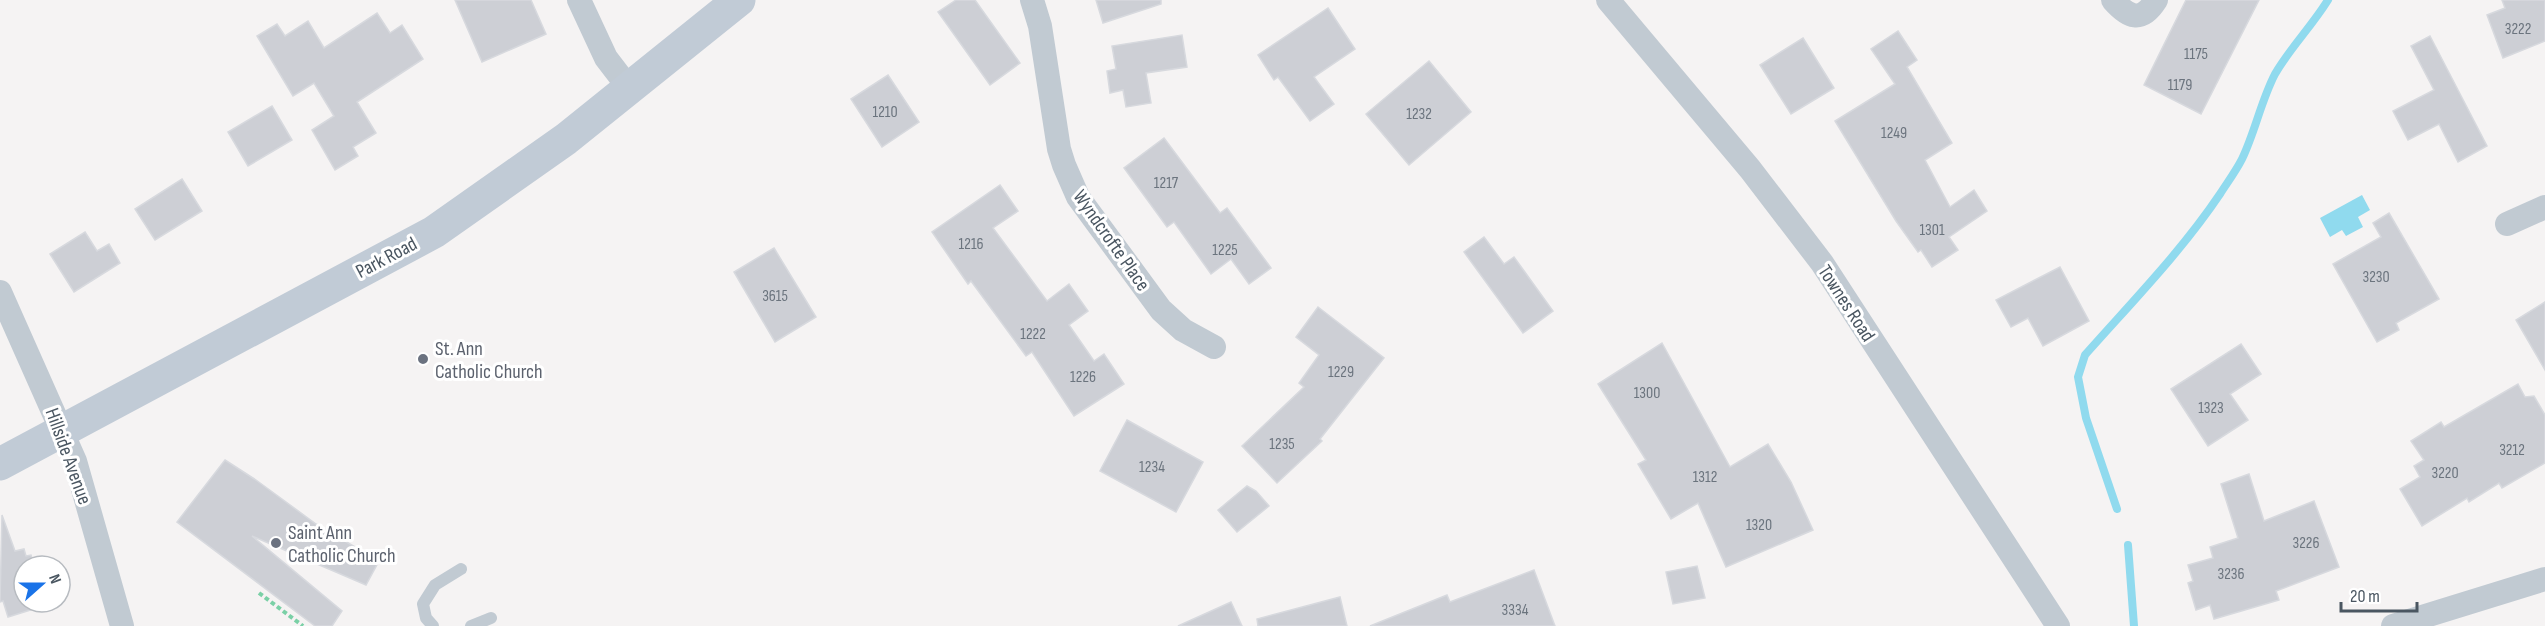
<svg xmlns="http://www.w3.org/2000/svg" width="2545" height="626" viewBox="0 0 2545 626" font-family="'Sofia Sans Condensed',sans-serif">
	<rect width="100%" height="100%" fill="#f5f3f3"/>
	<path fill="#90daee" d="M2362,195L2370,210L2358,217L2363,227L2346,236L2342,230L2330,237L2320,218Z"/>
	<g fill="none" stroke-linecap="round" stroke-linejoin="round">
		<g stroke="#90daee" stroke-width="8">
			<path d="M2117,509L2086,418L2078,377L2085,355C2131,303 2181,252 2220,194C2227,183 2236,171 2242,159C2255,132 2261,101 2275,74C2290,48 2312,26 2328,0"/>
			<path d="M2128,545L2134,626"/>
		</g>
	</g>
	<g fill="#cdcfd5" stroke="#d7d9de" stroke-width="1.5">
		<path d="M455,0H531L546,34L482,62Z"/>
		<path d="M956,0H975L1020,63L990,85L938,12Z"/>
		<path d="M1096,0H1161V4L1103,23Z"/>
		<path d="M2186,0H2259L2201,114L2144,85Z"/>
		<path d="M2502,0H2545V41L2503,58L2487,15L2505,8Z"/>
		<path d="M1328,8L1355,49L1314,77L1334,104L1310,121L1278,77L1274,80L1258,55Z"/>
		<path d="M377,13L390,33L402,25L423,59L357,102L376,133L353,147L358,156L335,170L312,130L334,116L314,83L293,96L257,36L277,24L285,36L308,21L324,48Z"/>
		<path d="M1898,31L1917,60L1907,67L1952,143L1925,160L1950,207L1974,190L1987,211L1949,237L1958,250L1932,267L1921,250L1918,252L1896,221L1835,121L1895,84L1871,49Z"/>
		<path d="M1182,35L1187,67L1146,73L1151,103L1126,107L1123,90L1110,93L1107,71L1116,69L1112,46Z"/>
		<path d="M2430,36L2487,146L2458,162L2439,124L2408,140L2393,111L2434,90L2411,46Z"/>
		<path d="M1803,38L1834,88L1791,114L1760,65Z"/>
		<path d="M1429,61L1471,112L1409,165L1366,114Z"/>
		<path d="M888,75L919,122L882,147L851,99Z"/>
		<path d="M272,106L292,140L248,166L228,132Z"/>
		<path d="M1164,138L1220,213L1227,208L1271,268L1249,284L1231,259L1211,274L1174,222L1167,227L1124,168Z"/>
		<path d="M182,179L202,211L155,240L135,209Z"/>
		<path d="M1000,185L1018,211L993,228L1047,301L1069,284L1088,311L1069,325L1094,361L1104,354L1124,384L1074,416L1032,352L1026,356L971,281L968,284L932,232Z"/>
		<path d="M2389,213L2439,299L2396,323L2399,330L2377,342L2333,264L2381,237L2373,223Z"/>
		<path d="M85,232L97,251L109,244L120,263L74,292L50,254Z"/>
		<path d="M1484,237L1504,264L1514,257L1553,311L1523,333L1464,252Z"/>
		<path d="M774,248L816,317L775,342L734,272Z"/>
		<path d="M2060,267L2089,321L2043,346L2028,318L2011,327L1996,300Z"/>
		<path d="M2545,302V370L2516,320Z"/>
		<path d="M1318,307L1384,358L1320,439L1322,441L1277,483L1242,446L1304,387L1299,383L1319,355L1296,337Z"/>
		<path d="M1662,343L1730,467L1768,444L1791,482L1813,530L1726,567L1698,503L1671,519L1638,464L1646,460L1598,384Z"/>
		<path d="M2241,344L2261,374L2230,394L2248,420L2208,446L2171,389Z"/>
		<path d="M2518,384L2525,397L2534,396L2545,415V463L2502,488L2499,483L2469,502L2467,498L2422,526L2400,489L2420,477L2414,466L2424,460L2411,441L2441,422L2444,427Z"/>
		<path d="M1127,420L1203,462L1176,512L1100,471Z"/>
		<path d="M225,460L256,480L316,524L379,561L366,585L252,536L342,611L332,626H315L177,522Z"/>
		<path d="M2249,474L2264,521L2314,501L2339,567L2276,591L2279,600L2214,619L2210,605L2196,610L2188,583L2193,581L2188,565L2213,558L2210,547L2238,538L2221,484Z"/>
		<path d="M1247,486L1256,491L1269,506L1237,532L1218,510Z"/>
		<path d="M2,515L15,551L24,549L26,556L31,555L33,561L37,560L39,566H24V602H50V604L8,617L3,601L0,602Z"/>
		<path d="M1697,566L1705,598L1673,604L1666,572Z"/>
		<path d="M1534,570L1555,626H1370L1447,595L1450,602Z"/>
		<path d="M1340,597L1347,626H1258L1257,619Z"/>
		<path d="M1231,602L1242,626H1178Z"/>
	</g>
	<g fill="none" stroke-linecap="round" stroke-linejoin="round">
		<path stroke="#7ad0a6" stroke-width="4" stroke-dasharray="4.5 3" stroke-linecap="butt" d="M259,593L303,626"/>
		<g stroke="#c1cad2" stroke-width="12">
			<path d="M433,626L426,618L423,604L435,585L461,569"/>
			<path d="M471,626L491,618"/>
		</g>
		<g stroke="#c1cad2" stroke-width="24">
			<path d="M579,0L606,58L629,88"/>
			<path d="M1032,0L1040,26L1059,149L1064,165L1078,197L1161,310L1183,330L1214,347"/>
			<path d="M1608,0L1750,169L1822,263L2058,626"/>
			<path d="M2113,0C2128,17 2141,24 2156,0"/>
			<path d="M2507,224L2545,207"/>
			<path d="M0,292L75,461L122,626"/>
			<path d="M2393,626L2545,579"/>
		</g>
		<path stroke="#c1cbd6" stroke-width="33" d="M0,464L434,232L566,139L739,0"/>
	</g>
	<g fill="#6b7280" stroke="#fff" stroke-width="2">
		<circle cx="423" cy="359" r="6"/>
		<circle cx="276" cy="543" r="6"/>
	</g>
	<g text-anchor="middle" stroke-width="6" stroke-linejoin="round" paint-order="stroke">
		<g font-size="16" fill="#6b747e">
			<text x="2518" y="34">3222</text>
			<text x="2196" y="59">1175</text>
			<text x="2180" y="90">1179</text>
			<text x="885" y="117">1210</text>
			<text x="1419" y="119">1232</text>
			<text x="1894" y="138">1249</text>
			<text x="1166" y="188">1217</text>
			<text x="1932" y="235">1301</text>
			<text x="971" y="249">1216</text>
			<text x="1225" y="255">1225</text>
			<text x="2376" y="282">3230</text>
			<text x="775" y="301">3615</text>
			<text x="1033" y="339">1222</text>
			<text x="1341" y="377">1229</text>
			<text x="1083" y="382">1226</text>
			<text x="1647" y="398">1300</text>
			<text x="2211" y="413">1323</text>
			<text x="1282" y="449">1235</text>
			<text x="2512" y="455">3212</text>
			<text x="1152" y="472">1234</text>
			<text x="2445" y="478">3220</text>
			<text x="1705" y="482">1312</text>
			<text x="1759" y="530">1320</text>
			<text x="2306" y="548">3226</text>
			<text x="2231" y="579">3236</text>
			<text x="1515" y="615">3334</text>
		</g>
		<g font-size="20" fill="#4a5661" stroke="#fff">
			<text transform="translate(1112 240) rotate(55)" y="7">Wyndcrofte Place</text>
			<text transform="translate(386 257) rotate(-28)" y="7">Park Road</text>
			<text transform="translate(1847 303) rotate(57)" y="7">Townes Road</text>
			<text transform="translate(69 456) rotate(70)" y="7">Hillside Avenue</text>
		</g>
		<g font-size="20" fill="#5b616d" stroke="#fff" text-anchor="start">
			<text x="435" y="355">St. Ann<tspan x="435" dy="23">Catholic Church</tspan></text>
			<text x="288" y="539">Saint Ann<tspan x="288" dy="23">Catholic Church</tspan></text>
		</g>
	</g>
	<g transform="translate(42 584) rotate(69)"><circle r="28" fill="#ffffff" stroke="#b7bbc0" stroke-width="1.5"/>
	<path d="M0-4.5L10 22L0 15L-10 22Z" fill="#1a73e8"/>
	<text y="-9" font-size="16" font-weight="bold" text-anchor="middle" fill="#4a5661">N</text>
	</g>
	<path d="M2341 602v9h76v-9" fill="none" stroke="#4a5661" stroke-width="3"/>
	<text x="2350" y="602" font-size="18" fill="#4a5661" stroke="#ffffff" stroke-width="4.5" paint-order="stroke">20 m</text>
</svg>
